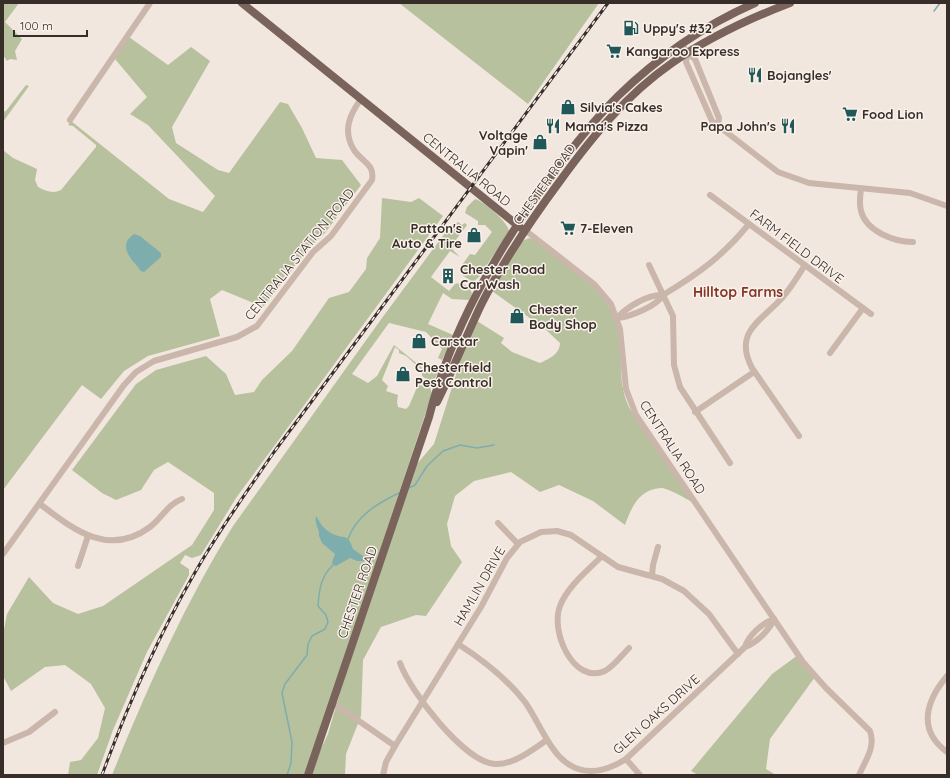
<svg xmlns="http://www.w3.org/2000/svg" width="950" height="778" viewBox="0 0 950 778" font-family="Quicksand,sans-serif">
	<rect width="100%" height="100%" fill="#f2e7de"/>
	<g fill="#b7c19e">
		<path d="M3,3H19L5,22L22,39L15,51L17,60L10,59L7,61L3,55Z"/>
		<path d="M399,3H599L528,104Z"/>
		<path d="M129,37L168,65L191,47L210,61L172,127L176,143L218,170L229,173L280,102L288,104L302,128L316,158L342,160L361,185L325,233L309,248L263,307L222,290L210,299L220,336L148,356L124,371L101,399L82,385L3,490V150L13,158L37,169L35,180L38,187C46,191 53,194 61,190L96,147V145L73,126L68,125L71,121L169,199L203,212L215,196L148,125L130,114L147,97L115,59Z"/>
		<path d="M26,85L29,86L3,122V112L6,111Z"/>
		<path d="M382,198L411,202L419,198L443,216L236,498L201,555L192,558L185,555L180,563L189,569V575L147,652L113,730L97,775H68L70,762L81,760L98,738L105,708L91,684L65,665L45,667L11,691L3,676V635L7,614L29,577L53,603L78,614L103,606L192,545L214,510V493L168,462L154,470L141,490L116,500L102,493L72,470L136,384L156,370L206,356L226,374L235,395L254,392L262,380L292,351L329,298L349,292L366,269L367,258L380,238Z"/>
		<path d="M475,199C484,201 508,222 509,231L479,277L473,282L462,275V265L470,254L475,255L492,232L485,225H478V221L465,213L467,207Z"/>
		<path d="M458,222L462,225L465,223L467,225L455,241L456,243L452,249L460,257L450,251L431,277L449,291L455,284C463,282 471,287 472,294L469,300L452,299L443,293L428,324L453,335L442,360L438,358L442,349L426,332L389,323L352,374L368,383L377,376L394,345L430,374L435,365L441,368L434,380L426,379L422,376V370L406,356L399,353V350L395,347L382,380L388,386L386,391L398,395L397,402L398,407L406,409L409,406L418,385L430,387L432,394L305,775H112C147,689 184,605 233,526L382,318L448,229Z"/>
		<path d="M529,238L533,239C569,266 616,292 620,340C622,365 618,385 630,409L692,502C685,498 668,488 661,488C639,489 631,508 625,525L593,501L559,485L540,492L511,472L474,481L455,496L447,524L451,546L462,562L426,616L416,615L381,627L363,660L361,716L346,754L345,775H311L319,753L328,734L341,689L415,466L434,444L466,343L477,321L504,338L501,343L512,352L540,363C549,359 560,354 560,343L545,329L492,291L520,242Z"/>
		<path d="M798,655L815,677L770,739L766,769L776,775H698L691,771L772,674Z"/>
	</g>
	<g fill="#7daead">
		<path d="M134,234L140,236L161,253V257L144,272C139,271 140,269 137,266C128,256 119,244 134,234Z"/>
		<path d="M316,516C320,523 324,529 331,533C343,540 348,532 353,549L370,561H357L350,558L336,566L333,565L332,562L335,554L322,543L319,536C320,529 314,524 316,516Z"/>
	</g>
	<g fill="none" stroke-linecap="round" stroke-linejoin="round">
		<g stroke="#7daead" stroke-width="1.5">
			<path d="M934,11L940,3"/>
			<path d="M409,488L415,485L427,466L443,451L460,445L477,448L494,445"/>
			<path d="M348,539C356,516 378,503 399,493"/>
			<path d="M287,775L291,763L292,742L282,693L285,684L307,655L308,644L312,636L325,629L328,622L326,615L318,606C319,590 321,576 333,565"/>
		</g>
		<g stroke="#cab6aa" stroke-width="6">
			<path d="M682,44L687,53L686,62L712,121L778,172L809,183L910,193L947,206"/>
			<path d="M687,53L695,59L719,118L718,126"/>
			<path d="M70,120L150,3"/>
			<path d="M861,189C860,196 859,204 861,211C866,231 894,242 913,242"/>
			<path d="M710,195L871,314"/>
			<path d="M525,230L594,284L611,304L620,329L626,389L636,415L803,662L826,688L870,731C876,747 865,761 859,775"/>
			<path d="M649,265L673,316L674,365L680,387L730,463"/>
			<path d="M617,318C630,317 657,306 663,295C698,274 723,256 749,224"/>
			<path d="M617,318C627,307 648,294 663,295"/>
			<path d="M830,353L863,308"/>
			<path d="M695,412L754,372"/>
			<path d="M799,436L752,368C733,332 761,321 782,298C791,288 798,276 805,265"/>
			<path d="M40,504C73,529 108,558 150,527C162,518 168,504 182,499"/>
			<path d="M498,523L518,544"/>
			<path d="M3,554L124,385L136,372L154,361L237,337L257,326L313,252L331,236L372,180C375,164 362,162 354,150C342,131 350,114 361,99"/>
			<path d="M601,557C587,571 567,587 560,606C550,631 573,685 605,671C614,666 622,655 629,648"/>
			<path d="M78,566L88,536"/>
			<path d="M652,576L653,565L658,547"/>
			<path d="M458,644C483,660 507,679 525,702C543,727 554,771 591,771C604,771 615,766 626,759L745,647C756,643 769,631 774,619"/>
			<path d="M745,647C748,636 762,623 774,619"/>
			<path d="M400,663C410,691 464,762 495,764C514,765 533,749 547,740"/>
			<path d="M947,676C926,701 917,730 947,752"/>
			<path d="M333,703L395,746"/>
			<path d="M3,743L29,732L55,712"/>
			<path d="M626,759L640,775"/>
			<path d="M383,775L386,762L395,746L481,607L507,558L520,542L541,532L557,531L571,535L618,567L662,579L684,591L709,614L738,654"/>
		</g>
		<g stroke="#79635b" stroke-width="8">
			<path d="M242,3L521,228"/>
			<path d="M437,402C453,370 466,336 482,303C504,260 531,220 560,181C592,137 626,95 672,63C708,38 748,19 790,3"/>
			<path d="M308,775L429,417C451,329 497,250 550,178C571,149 593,121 618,96C657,58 705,25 755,3"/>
		</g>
		<g stroke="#372d29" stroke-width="3">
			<path id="rail" d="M102,775C127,707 157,639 193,576C217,533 246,493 274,452L608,3"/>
		</g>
		<use href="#rail" stroke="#f9f1ea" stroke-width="1.5" stroke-dasharray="4.5" stroke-linecap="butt"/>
	</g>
	<defs>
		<g id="fuel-bare" transform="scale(1.2)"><path d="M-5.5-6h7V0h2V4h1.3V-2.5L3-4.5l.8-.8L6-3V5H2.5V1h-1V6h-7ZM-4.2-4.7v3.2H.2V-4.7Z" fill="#205758" stroke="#f9f1ea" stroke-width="2.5" paint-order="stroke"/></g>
		<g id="supermarket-bare" transform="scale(1.2)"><path d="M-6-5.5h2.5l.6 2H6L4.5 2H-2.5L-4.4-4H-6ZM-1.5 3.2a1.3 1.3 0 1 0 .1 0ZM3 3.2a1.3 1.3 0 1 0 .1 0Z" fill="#205758" stroke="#f9f1ea" stroke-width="2.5" paint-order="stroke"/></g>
		<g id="restaurant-bare" transform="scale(1.2)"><path d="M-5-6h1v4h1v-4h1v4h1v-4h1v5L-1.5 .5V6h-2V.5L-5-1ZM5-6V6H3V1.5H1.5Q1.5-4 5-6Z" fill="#205758" stroke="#f9f1ea" stroke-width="2.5" paint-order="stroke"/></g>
		<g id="shop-bare" transform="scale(1.2)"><path d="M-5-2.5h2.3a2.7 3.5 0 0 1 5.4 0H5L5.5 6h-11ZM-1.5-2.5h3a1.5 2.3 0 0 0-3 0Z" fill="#205758" stroke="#f9f1ea" stroke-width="2.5" paint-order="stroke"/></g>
		<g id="building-bare" transform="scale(1.2)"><path d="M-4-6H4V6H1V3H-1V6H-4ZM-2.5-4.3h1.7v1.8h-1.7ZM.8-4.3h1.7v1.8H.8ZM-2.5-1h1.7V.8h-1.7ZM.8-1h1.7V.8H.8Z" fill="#205758" stroke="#f9f1ea" stroke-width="2.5" paint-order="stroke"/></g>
	</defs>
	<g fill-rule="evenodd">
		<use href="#fuel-bare" x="631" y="28"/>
		<use href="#supermarket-bare" x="614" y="51"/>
		<use href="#restaurant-bare" x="755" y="75"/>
		<use href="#shop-bare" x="568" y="107"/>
		<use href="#supermarket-bare" x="850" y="114"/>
		<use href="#restaurant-bare" x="553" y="126"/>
		<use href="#restaurant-bare" x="788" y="126"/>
		<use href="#shop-bare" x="540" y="142"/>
		<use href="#supermarket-bare" x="568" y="228"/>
		<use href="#shop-bare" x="474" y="235"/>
		<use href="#building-bare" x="448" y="276"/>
		<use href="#shop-bare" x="517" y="316"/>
		<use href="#shop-bare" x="419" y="341"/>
		<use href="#shop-bare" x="403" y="374"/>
	</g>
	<g text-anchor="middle" stroke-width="3" stroke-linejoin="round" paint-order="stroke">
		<g font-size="13" font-weight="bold" fill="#372d29" stroke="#f9f1ea" text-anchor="start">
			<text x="643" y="33">Uppy's #32</text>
			<text x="626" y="56">Kangaroo Express</text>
			<text x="767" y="80">Bojangles'</text>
			<text x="580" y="112">Silvia's Cakes</text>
			<text x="862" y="119">Food Lion</text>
			<text x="565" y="131">Mama's Pizza</text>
			<text x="776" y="131" text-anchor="end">Papa John's</text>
			<text x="528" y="140" text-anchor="end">Voltage<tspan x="528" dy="15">Vapin'</tspan></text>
			<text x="462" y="233" text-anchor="end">Patton's<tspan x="462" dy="15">Auto &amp; Tire</tspan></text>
			<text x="580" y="233">7-Eleven</text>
			<text x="460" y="274">Chester Road<tspan x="460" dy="15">Car Wash</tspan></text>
			<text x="529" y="314">Chester<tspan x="529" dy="15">Body Shop</tspan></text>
			<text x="431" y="346">Carstar</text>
			<text x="415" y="372">Chesterfield<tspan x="415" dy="15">Pest Control</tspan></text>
		</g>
		<g font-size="13" fill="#372d29" stroke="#f9f1ea">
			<text transform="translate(467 169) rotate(39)" y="5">CENTRALIA ROAD</text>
			<text transform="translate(544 184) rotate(-54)" y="5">CHESTER ROAD</text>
			<text transform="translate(797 246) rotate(37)" y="5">FARM FIELD DRIVE</text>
			<text transform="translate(299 254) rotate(-51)" y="5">CENTRALIA STATION ROAD</text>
			<text transform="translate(673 447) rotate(57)" y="5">CENTRALIA ROAD</text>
			<text transform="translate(479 586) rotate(-60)" y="5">HAMLIN DRIVE</text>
			<text transform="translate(357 592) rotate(-71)" y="5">CHESTER ROAD</text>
			<text transform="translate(656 714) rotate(-42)" y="5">GLEN OAKS DRIVE</text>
		</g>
		<g font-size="14" font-weight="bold" fill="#843624" stroke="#f9f1ea">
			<text x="738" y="297">Hilltop Farms</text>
		</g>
	</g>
	<rect width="950" height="778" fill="none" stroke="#372d29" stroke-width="8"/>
	<path d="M14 30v6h73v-6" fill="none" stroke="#372d29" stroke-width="2"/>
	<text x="20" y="30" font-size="12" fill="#372d29" stroke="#f9f1ea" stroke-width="3" paint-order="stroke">100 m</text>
</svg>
